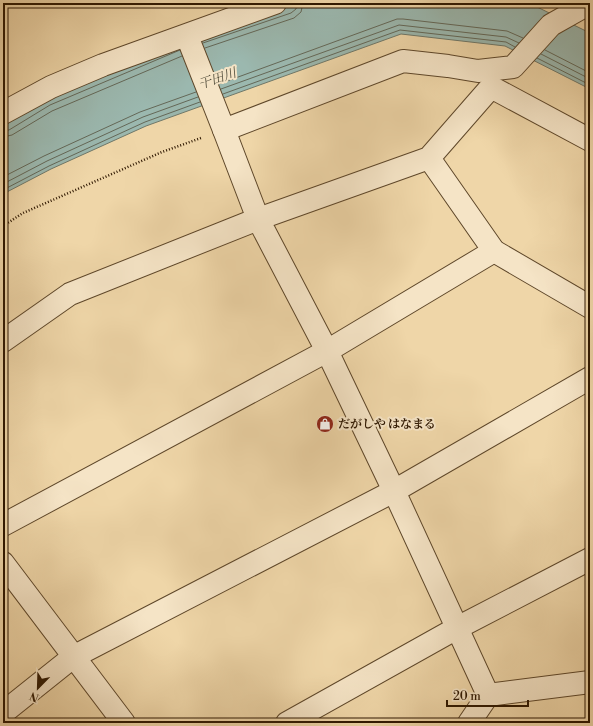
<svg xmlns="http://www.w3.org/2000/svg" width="593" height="726" viewBox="0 0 593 726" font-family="'Libre Bodoni','Noto Serif JP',serif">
	<rect width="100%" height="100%" fill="#efd6a8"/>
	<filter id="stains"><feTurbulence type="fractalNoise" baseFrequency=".005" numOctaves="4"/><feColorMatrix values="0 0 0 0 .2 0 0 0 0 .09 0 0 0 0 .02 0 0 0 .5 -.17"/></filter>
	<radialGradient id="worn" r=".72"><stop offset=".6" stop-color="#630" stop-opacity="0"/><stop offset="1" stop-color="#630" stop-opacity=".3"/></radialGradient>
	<path fill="#9bb8af" stroke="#6f7869" d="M293,3H529L590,33V89L505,46L401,34L146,126L51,169L3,194V123L45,97L175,43Z"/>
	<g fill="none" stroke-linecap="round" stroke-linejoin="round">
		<g stroke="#646858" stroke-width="1">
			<path d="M203,43L291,13L296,9L297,3"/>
			<path d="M205,48L294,18L301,12L303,3"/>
			<path d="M545,50L590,73"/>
			<path d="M541,54L590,79"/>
			<path d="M537,58L590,85"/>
			<path d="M219,84L397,19H403L507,31L523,38"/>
			<path d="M221,89L399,25L506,37L519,43"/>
			<path d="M223,94L400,30L506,42L515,47"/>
			<path d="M3,131L9,130L50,105L180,50"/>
			<path d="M3,137L12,135L52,111L182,56"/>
			<path d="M3,177L44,156L140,112L196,92"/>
			<path d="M3,184L47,161L143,117L198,97"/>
			<path d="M3,190L49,166L145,122L200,102"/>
		</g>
		<g stroke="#5e472a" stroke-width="24">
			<g id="minor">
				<path d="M3,113L51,87L103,65L275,3"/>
				<path d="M224,130L403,61L448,66L478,71L513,67L551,25L590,3"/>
				<path d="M429,158L494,251L590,307"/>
				<path d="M3,341L70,294L258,219L224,130L187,36"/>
				<path d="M3,525L327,351L494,251"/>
				<path d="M3,563L124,723"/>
				<path d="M488,695L590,682"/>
				<path d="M3,713L73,657L394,491L590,378"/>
				<path d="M287,723L457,628L590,559"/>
				<path d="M469,723L488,695L394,491L327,351L258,219L429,158L491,87L590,140"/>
			</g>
		</g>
		<path stroke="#2e1700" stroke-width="2.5" stroke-dasharray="1 2" stroke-linecap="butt" d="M3,226L23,213L162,152L201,138"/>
		<use href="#minor" stroke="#f5e4c6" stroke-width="22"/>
	</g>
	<defs>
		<g id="shop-disc" transform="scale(0.9)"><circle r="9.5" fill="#8f2418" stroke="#f5e4c6"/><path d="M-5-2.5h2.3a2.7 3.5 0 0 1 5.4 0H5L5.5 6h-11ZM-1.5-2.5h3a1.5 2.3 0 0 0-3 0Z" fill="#fff"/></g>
	</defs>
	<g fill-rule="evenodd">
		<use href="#shop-disc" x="325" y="424"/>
	</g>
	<g text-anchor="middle" stroke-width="4" stroke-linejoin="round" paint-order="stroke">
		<g font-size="12" font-weight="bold" fill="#2e1700" stroke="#f5e4c6" text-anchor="start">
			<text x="338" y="428">だがしや はなまる</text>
		</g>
		<g font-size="13" font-style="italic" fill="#544f3d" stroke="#f5e4c6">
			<text transform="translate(217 78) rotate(-19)" y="5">干田川</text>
		</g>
	</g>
	<rect width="593" height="726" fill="none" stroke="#efd6a8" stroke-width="16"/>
	<rect x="4" y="4" width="585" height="718" fill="none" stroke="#2e1700" stroke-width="2"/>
	<rect x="8" y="8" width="577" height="710" fill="none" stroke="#2e1700"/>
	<g transform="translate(38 688) rotate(203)" stroke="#f5e4c6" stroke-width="3" paint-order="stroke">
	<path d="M0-3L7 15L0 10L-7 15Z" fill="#2e1700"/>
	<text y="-6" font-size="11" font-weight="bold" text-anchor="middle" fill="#2e1700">N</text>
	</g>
	<path d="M447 700v6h81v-6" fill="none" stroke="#2e1700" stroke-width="2"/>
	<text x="453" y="700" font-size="12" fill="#2e1700" stroke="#f5e4c6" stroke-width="3" paint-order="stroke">20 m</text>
	<rect width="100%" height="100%" filter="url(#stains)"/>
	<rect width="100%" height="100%" fill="url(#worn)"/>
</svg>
